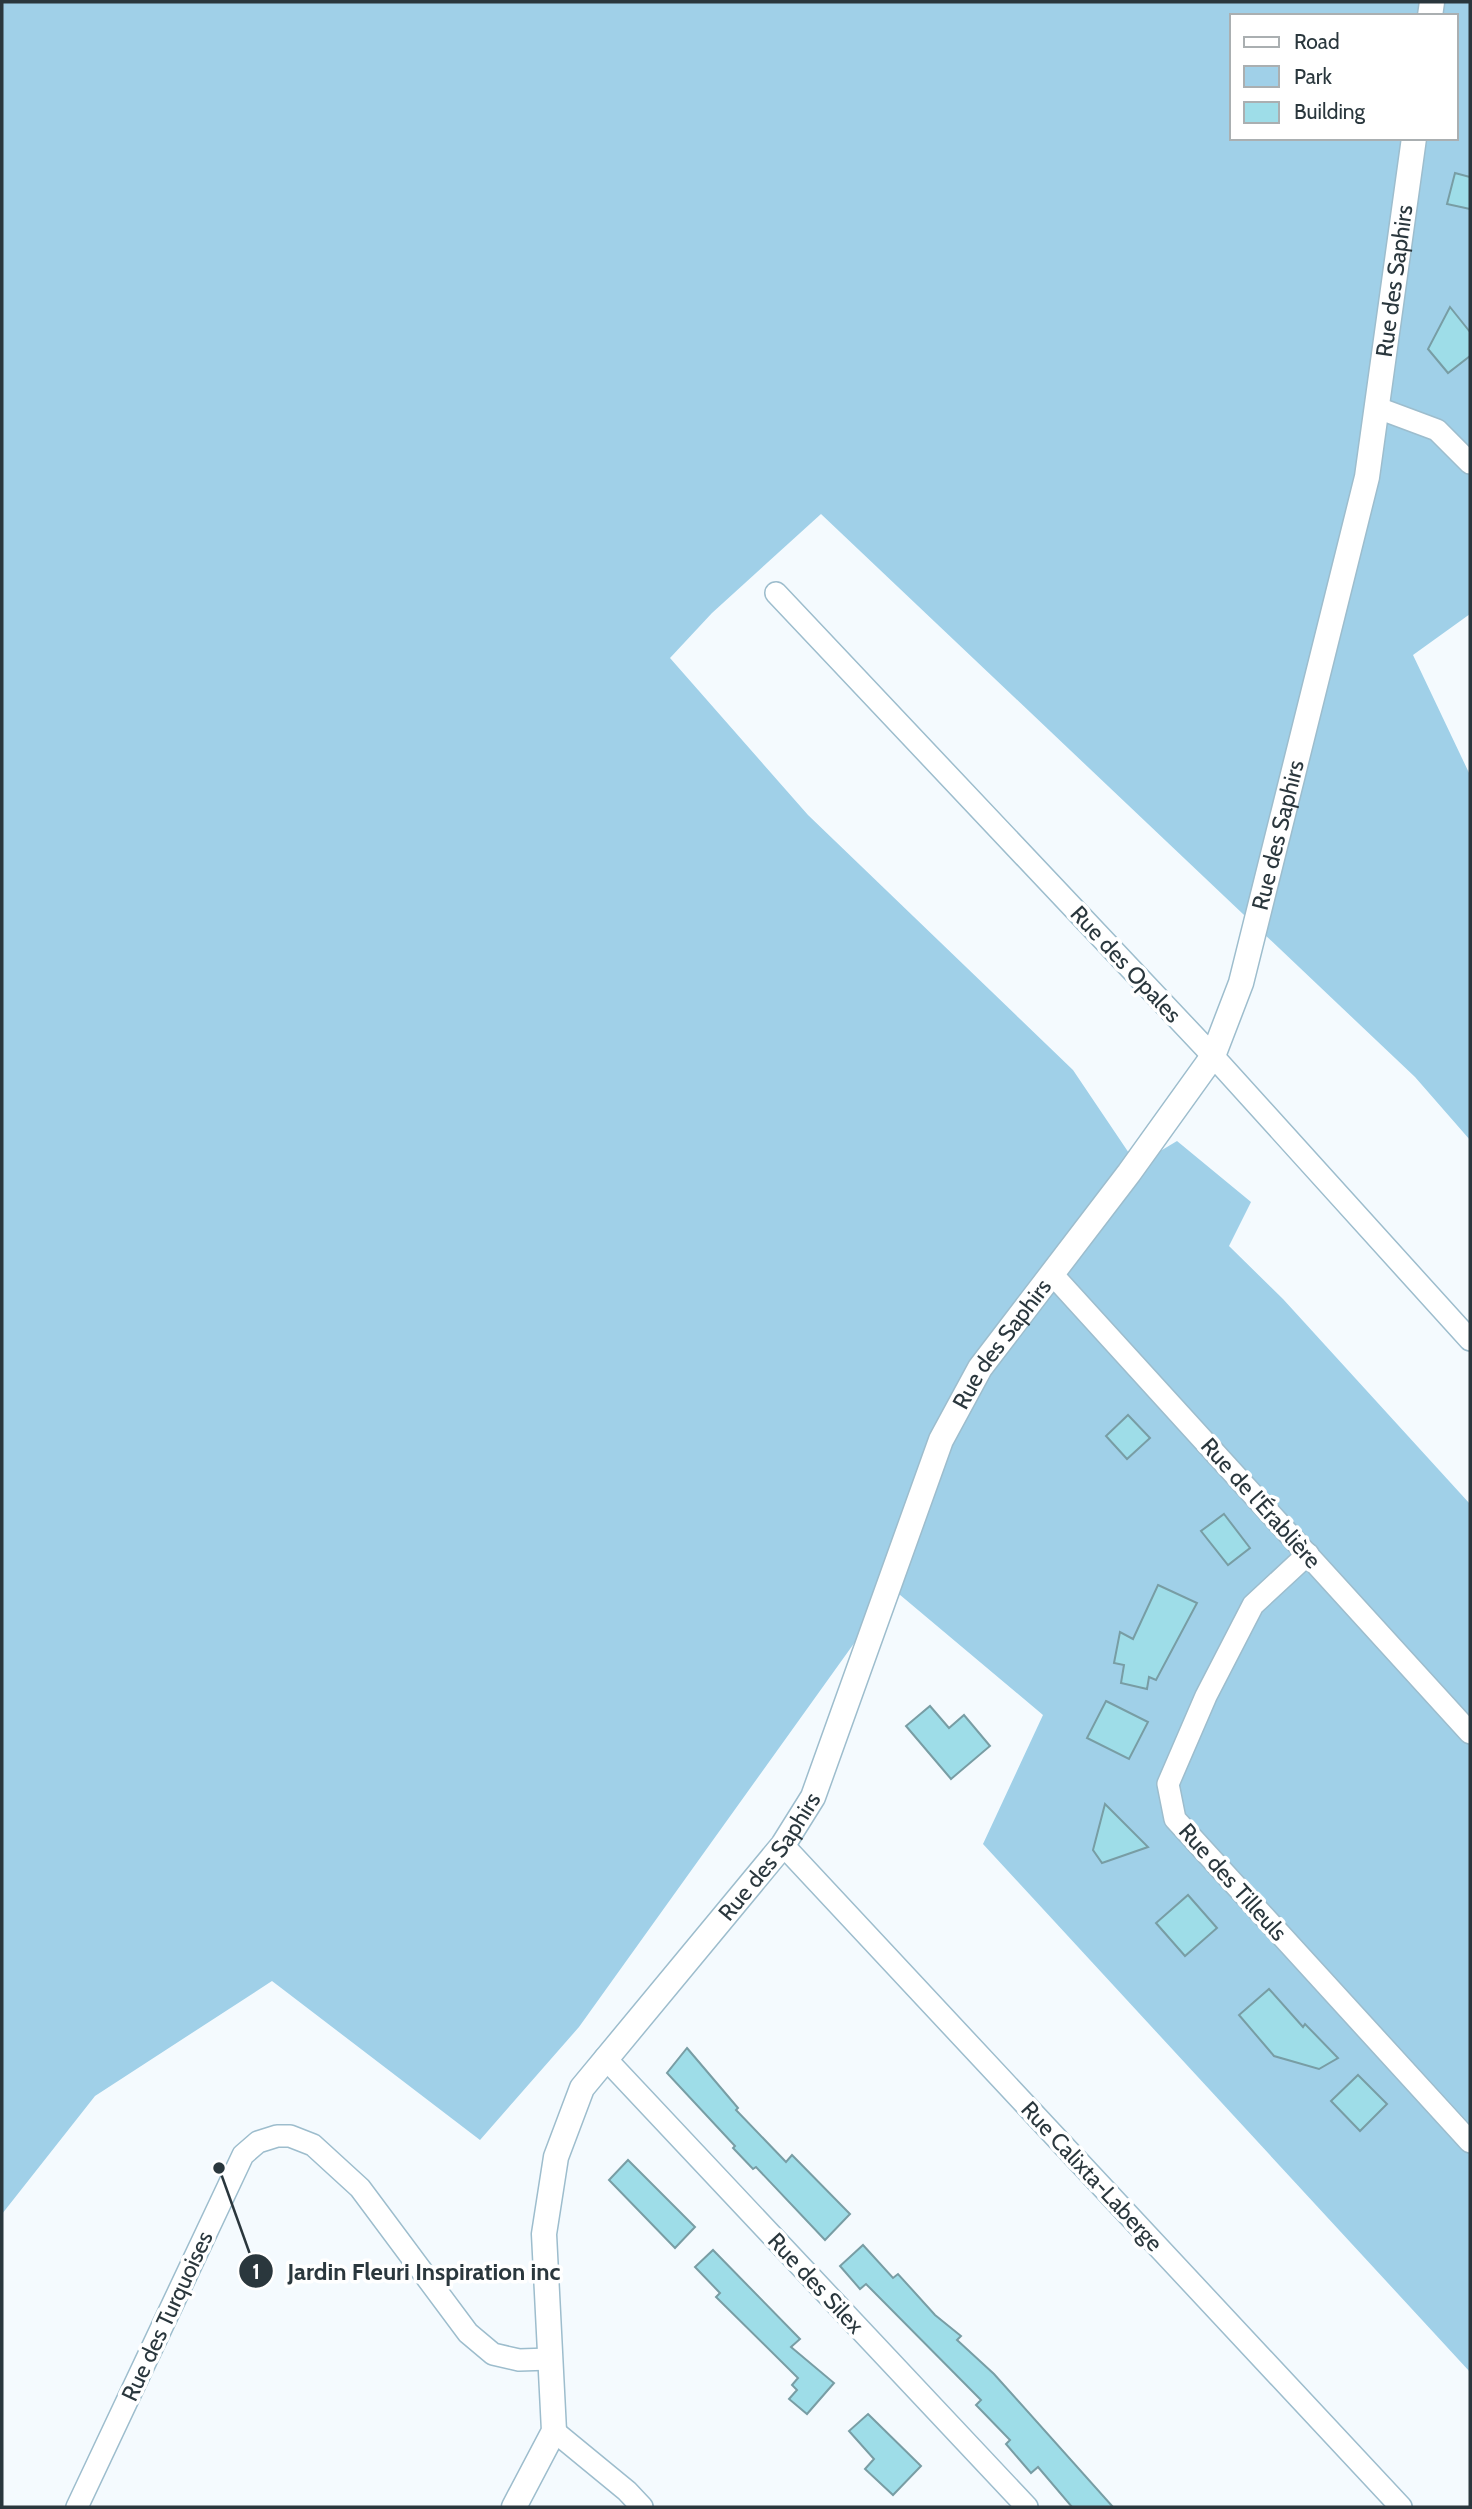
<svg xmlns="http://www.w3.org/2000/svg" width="1472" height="2509" viewBox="0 0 1472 2509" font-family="Cabin,sans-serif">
	<rect width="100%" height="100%" fill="#f4fafe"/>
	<path fill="#a0d0e8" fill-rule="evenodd" d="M2,2H1470V614L1413,655L1470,775V1140L1415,1077L821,514L712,613L670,658L808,815L1073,1070L1137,1165L1177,1141L1251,1202L1229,1246L1283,1299L1470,1504V2372L983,1844L1043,1715L893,1589L579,2027L480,2140L272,1981L95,2096L2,2214ZM1232,16H1456V138H1232Z"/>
	<g fill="#9edde8" stroke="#789da4" stroke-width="2">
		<path d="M1455,173L1470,177V209L1447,204Z"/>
		<path d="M1450,307L1470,332V356L1448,373L1428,349Z"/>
		<path d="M1128,1415L1150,1438L1127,1459L1106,1436Z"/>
		<path d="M1224,1514L1250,1548L1228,1565L1201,1531Z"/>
		<path d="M1158,1585L1197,1603L1156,1680L1149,1677L1147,1689L1121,1683L1124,1665L1114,1663L1120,1632L1133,1639Z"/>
		<path d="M1106,1701L1148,1722L1129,1759L1087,1738Z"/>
		<path d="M930,1706L949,1728L964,1715L990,1746L951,1779L906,1726Z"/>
		<path d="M1105,1804L1148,1847L1102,1863L1093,1850Z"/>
		<path d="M1188,1895L1217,1928L1185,1956L1156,1923Z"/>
		<path d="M1269,1989L1303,2027L1305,2024L1338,2058L1319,2069L1274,2056L1239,2015Z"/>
		<path d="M687,2048L738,2108L736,2110L786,2162L792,2155L850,2214L825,2240L756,2167L753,2169L733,2148L735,2146L667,2073Z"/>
		<path d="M1358,2075L1387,2104L1360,2131L1331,2101Z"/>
		<path d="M628,2160L695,2227L675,2248L609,2180Z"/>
		<path d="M863,2245L893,2278L898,2274L935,2315L961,2336L957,2340L994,2374L1113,2507H1072L1038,2467L1031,2473L1006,2444L1010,2440L976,2405L981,2400L866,2284L860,2289L840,2266Z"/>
		<path d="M713,2250L800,2339L791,2347L834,2383L807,2414L789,2399L797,2390L792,2385L798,2378L716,2297L720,2293L695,2267Z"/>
		<path d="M868,2414L921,2466L893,2495L865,2469L874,2459L849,2431Z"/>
	</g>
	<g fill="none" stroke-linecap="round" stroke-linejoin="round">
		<g stroke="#9dbdcd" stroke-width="24">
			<g id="minor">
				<path d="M1378,408L1437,430L1470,463"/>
				<path d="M776,593L1213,1056L1470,1340"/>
				<path d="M1052,1274L1470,1733"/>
				<path d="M1308,1554L1253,1605L1206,1696L1168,1784L1175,1819L1470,2142"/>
				<path d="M783,1845L1401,2507"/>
				<path d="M605,2058L1027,2507"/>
				<path d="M554,2431L627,2491L642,2507"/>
				<path d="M77,2507L243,2155L258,2142L277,2136H290L313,2145L360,2188L468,2333L493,2354L519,2360L550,2359"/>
			</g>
		</g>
		<g stroke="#9dbdcd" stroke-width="27">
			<g id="tertiary">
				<path d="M1430,16L1432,2"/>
				<path id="s1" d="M514,2507L554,2431L544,2234L556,2157L582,2088L783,1845L813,1797L941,1440L980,1368L1129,1173L1213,1056L1241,983L1367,477L1414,138"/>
			</g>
		</g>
		<use href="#minor" stroke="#fff" stroke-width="21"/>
		<use href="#tertiary" stroke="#fff" stroke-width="24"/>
	</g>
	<g text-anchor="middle" stroke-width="7" stroke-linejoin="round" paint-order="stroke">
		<g font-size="23" fill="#2a373d" stroke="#fff">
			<text dy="8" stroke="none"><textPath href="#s1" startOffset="2455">Rue des Saphirs</textPath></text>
			<text dy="8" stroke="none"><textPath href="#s1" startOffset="1888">Rue des Saphirs</textPath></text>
			<text transform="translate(1126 964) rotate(47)" y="8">Rue des Opales</text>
			<text dy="8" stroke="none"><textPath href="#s1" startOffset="1300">Rue des Saphirs</textPath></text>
			<text transform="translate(1261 1503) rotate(48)" y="8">Rue de l'Érablière</text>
			<text dy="8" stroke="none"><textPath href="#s1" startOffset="733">Rue des Saphirs</textPath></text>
			<text transform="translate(1233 1882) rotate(48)" y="8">Rue des Tilleuls</text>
			<text transform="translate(1092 2176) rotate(47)" y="8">Rue Calixta-Laberge</text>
			<text transform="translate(816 2283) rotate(47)" y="8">Rue des Silex</text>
			<text transform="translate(167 2316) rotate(-65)" y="8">Rue des Turquoises</text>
		</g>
	</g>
	<path fill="none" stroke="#2a373d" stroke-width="2.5" d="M219 2168L256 2271"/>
	<g fill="#2a373d" stroke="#fff" stroke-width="2.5">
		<circle cx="219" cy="2168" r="7"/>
		<circle cx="256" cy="2271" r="18"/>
	</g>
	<g font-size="21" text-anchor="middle" font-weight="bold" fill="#fff">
		<text x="256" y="2279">1</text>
	</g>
	<g font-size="24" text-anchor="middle" font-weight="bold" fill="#2a373d" stroke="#fff" stroke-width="7" stroke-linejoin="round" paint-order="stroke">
		<text x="424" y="2280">Jardin Fleuri Inspiration inc</text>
	</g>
	<rect width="1472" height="2509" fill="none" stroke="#2a373d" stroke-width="7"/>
	<rect x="1230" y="14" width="228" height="126" fill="#ffffff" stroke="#aaafb1" stroke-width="2"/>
	<rect x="1244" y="37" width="35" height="10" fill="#ffffff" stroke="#aaafb1" stroke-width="2"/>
	<text x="1294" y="49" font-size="21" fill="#2a373d">Road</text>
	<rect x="1244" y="66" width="35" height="21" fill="#a0d0e8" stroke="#aaafb1" stroke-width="2"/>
	<text x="1294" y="84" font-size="21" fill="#2a373d">Park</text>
	<rect x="1244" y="102" width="35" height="21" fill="#9edde8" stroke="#aaafb1" stroke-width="2"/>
	<text x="1294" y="119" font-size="21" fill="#2a373d">Building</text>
</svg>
